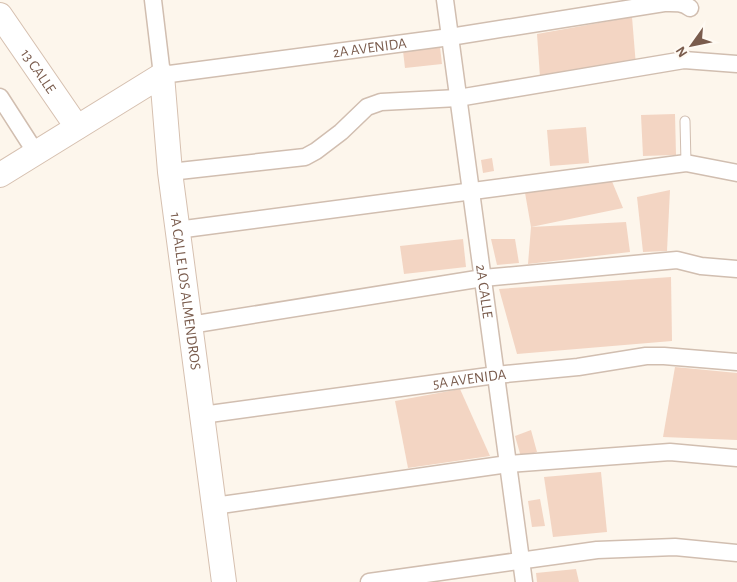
<svg xmlns="http://www.w3.org/2000/svg" width="737" height="582" viewBox="0 0 737 582" font-family="'Alegreya Sans',sans-serif">
	<rect width="100%" height="100%" fill="#fdf6ec"/>
	<g fill="#f3d5c3">
		<path d="M632,17L636,66L540,77L537,34Z"/>
		<path d="M440,47L442,64L405,68L403,51Z"/>
		<path d="M675,114L676,155L643,156L641,115Z"/>
		<path d="M586,127L589,163L550,166L547,130Z"/>
		<path d="M492,158L494,171L483,173L481,160Z"/>
		<path d="M611,179L623,208L531,227L626,222L630,252L528,264L531,227L524,187Z"/>
		<path d="M670,190L667,251L643,252L637,197Z"/>
		<path d="M463,239L466,267L404,274L400,246Z"/>
		<path d="M491,239H515L519,263L497,265Z"/>
		<path d="M671,277L672,341L517,354L499,289Z"/>
		<path d="M675,367L737,373V440L663,437Z"/>
		<path d="M460,389L490,456L408,468L395,401Z"/>
		<path d="M531,430L537,452L521,457L515,436Z"/>
		<path d="M601,472L607,532L553,537L544,477Z"/>
		<path d="M540,499L545,526L532,527L528,501Z"/>
		<path d="M576,569L579,582H537L536,573Z"/>
	</g>
	<g fill="none" stroke-linecap="round" stroke-linejoin="round">
		<g stroke="#d1beb0" stroke-width="11">
			<path id="lane" d="M685,121L686,163"/>
		</g>
		<g stroke="#d1beb0" stroke-width="19">
			<g id="street">
				<path id="s1" d="M153,0L162,75L450,37L664,3C674,3 682,2 690,8"/>
				<path id="s2" d="M445,0L524,582"/>
				<path d="M0,97L36,153"/>
				<path d="M170,172L305,157L316,151L341,132L367,107L381,102L458,98L684,60L737,64"/>
				<path d="M177,230L686,163L737,173"/>
				<path d="M190,325L483,278L677,260L701,266L737,269"/>
				<path id="s3" d="M202,415L496,375L578,367L646,356H664L737,362"/>
				<path d="M214,506L508,464L670,452L737,458"/>
				<path d="M369,582L597,550L675,547L737,553"/>
			</g>
		</g>
		<g stroke="#d6c0b0" stroke-width="26">
			<g id="secondary">
				<path id="s4" d="M0,15L77,127"/>
				<path id="s5" d="M0,175L162,75L170,172L224,582"/>
			</g>
		</g>
		<use href="#lane" stroke="#fff" stroke-width="9"/>
		<use href="#street" stroke="#fff" stroke-width="16"/>
		<use href="#secondary" stroke="#fff" stroke-width="24"/>
	</g>
	<g text-anchor="middle" stroke-width="4" stroke-linejoin="round" paint-order="stroke">
		<g font-size="15" fill="#7a5c4d" stroke="#fffaf3">
			<text dy="5" stroke="none"><textPath href="#s1" startOffset="285">2A AVENIDA</textPath></text>
			<text dy="5" stroke="none"><textPath href="#s4" startOffset="68">13 CALLE</textPath></text>
			<text dy="5" stroke="none"><textPath href="#s5" startOffset="408">1A CALLE LOS ALMENDROS</textPath></text>
			<text dy="5" stroke="none"><textPath href="#s2" startOffset="294">2A CALLE</textPath></text>
			<text dy="5" stroke="none"><textPath href="#s3" startOffset="270">5A AVENIDA</textPath></text>
		</g>
	</g>
	<g transform="translate(692 45) rotate(237)" stroke="#fffaf3" stroke-width="4" paint-order="stroke">
	<path d="M0-4L9 19L0 12L-9 19Z" fill="#7a5c4d"/>
	<text y="-8" font-size="14" font-weight="bold" text-anchor="middle" fill="#7a5c4d">N</text>
	</g>
</svg>
